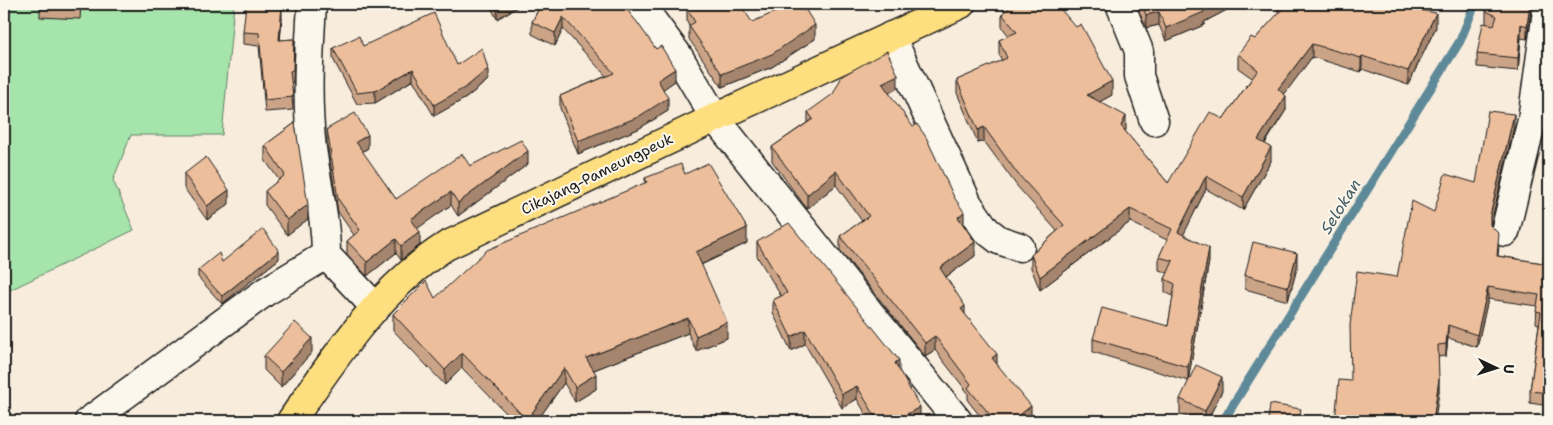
<svg xmlns="http://www.w3.org/2000/svg" width="1553" height="425" viewBox="0 0 1553 425" font-family="'Shantell Sans',sans-serif">
	<rect width="100%" height="100%" fill="#f8ecdc"/>
	<filter id="ink" filterUnits="userSpaceOnUse"><feTurbulence type="fractalNoise" baseFrequency=".02" numOctaves="2"/><feDisplacementMap in="SourceGraphic" scale="10" xChannelSelector="R" yChannelSelector="G"/><feConvolveMatrix kernelMatrix="1 2 1 2 8 2 1 2 1" color-interpolation-filters="sRGB"/></filter>
	<g filter="url(#ink)">
		<path fill="#a5e4ab" stroke="#608064" d="M4,4H234L222,135H131L113,180L134,230L8,291L4,288Z"/>
		<g fill="none" stroke-linecap="round" stroke-linejoin="round">
			<path stroke="#5d8998" stroke-width="9" d="M1223,421L1460,41L1475,4"/>
			<g stroke="#1c1c1c" stroke-width="31">
				<g id="minor">
					<path d="M312,4C309,55 306,98 312,149C317,185 326,219 326,255L376,308"/>
					<path d="M640,4L677,54L715,118L869,312L958,421"/>
					<path d="M1120,4L1139,51V76L1154,121"/>
					<path d="M891,36L968,204L986,230L999,240L1020,247"/>
					<path d="M1505,232L1532,120L1548,4"/>
					<path d="M89,421L265,292L326,255"/>
				</g>
			</g>
			<g stroke="#1c1c1c" stroke-width="31">
				<path id="primary" d="M291,421C334,358 380,288 446,246L715,118L961,4"/>
			</g>
			<use href="#minor" stroke="#fbf7ec" stroke-width="28"/>
			<use href="#primary" stroke="#fedf80" stroke-width="28"/>
		</g>
		<g fill="#cba386" stroke="#1c1c1c">
			<path d="M40,4H81L80,19L40,17Z"/>
			<path d="M489,4H522L497,19Z"/>
			<path d="M541,4L675,81L663,89L668,111L638,129L578,154L560,108V96L606,76L563,29L555,46L532,34V22Z"/>
			<path d="M1136,4H1238L1204,22V25L1166,41L1159,25L1146,28Z"/>
			<path d="M1278,4H1387L1436,27L1408,85L1362,69L1361,72L1312,57L1284,94L1286,110L1265,144L1271,161L1243,210L1206,189L1183,235L1209,261L1188,381L1093,352V339L1168,326L1173,296L1165,292V279L1168,273L1159,270V257L1167,240L1130,222L1040,290L1031,268V255L1057,231L1017,186L984,141L978,143L957,93V80L1002,61L999,54V40L1009,36L1002,27V14L1112,95L1099,102L1126,130L1125,131L1168,183L1223,119L1252,78L1238,68V54L1255,39L1278,14Z"/>
			<path d="M1531,4V10L1527,39L1521,38L1518,71L1477,67V54L1486,23V11Z"/>
			<path d="M687,9L752,22L815,39L772,67L722,87L689,39V26L687,22Z"/>
			<path d="M282,18L280,40L294,39L293,83H291L293,110L265,112L259,46L243,44V32Z"/>
			<path d="M363,46L457,65L488,80L466,98L434,116L413,80L375,103L357,104L333,59V48Z"/>
			<path d="M898,88L889,93L964,226L975,256L946,277L965,314L1031,419L1029,421H984L968,401V393L935,350L925,356L840,250V236L862,221L836,185L807,209L772,161V147L808,122V112Z"/>
			<path d="M295,123L308,219L287,235L265,205V191L279,180L265,160V145Z"/>
			<path d="M1514,127L1491,225L1499,246L1498,256L1543,263L1549,231V406L1530,403V391L1539,324L1536,323L1537,306L1488,299L1477,347L1448,338L1446,356L1438,357L1439,392L1397,277L1434,212L1476,183Z"/>
			<path d="M327,129L368,148L362,152L396,199L470,166L528,164L458,216L451,205L417,228L420,245L401,260L396,253L367,276L347,254V241L354,235L338,212L327,142Z"/>
			<path d="M184,174L229,204L207,220L184,188Z"/>
			<path d="M685,174L747,243L701,265L727,338L696,351L688,333L594,370L596,389L575,402L564,383L537,421H514L462,368L445,385L393,330V314L435,298L645,183V178Z"/>
			<path d="M757,242L899,371L920,420L918,421H870L857,399L842,408L805,344L791,351L773,313V300L781,296L757,256Z"/>
			<path d="M279,259L222,304L198,277V270L222,262Z"/>
			<path d="M1297,268L1288,301L1245,289V275Z"/>
			<path d="M312,352L281,387L264,370V356Z"/>
			<path d="M1222,391L1207,421H1196L1180,414V399Z"/>
		</g>
		<g fill="#a5856d" stroke="#1c1c1c">
			<path d="M502,4H522L497,19V7Z"/>
			<path d="M1213,4H1238L1204,22V25L1166,41V28Z"/>
			<path d="M1530,4H1531V10L1527,39V26Z"/>
			<path d="M282,6V18L279,53V40Z"/>
			<path d="M1159,12V25L1146,28V15Z"/>
			<path d="M1436,13V27L1408,85V71Z"/>
			<path d="M563,17V29L555,46V33Z"/>
			<path d="M1521,24V38L1518,71V58Z"/>
			<path d="M815,25V39L772,67L722,87V74Z"/>
			<path d="M1312,44V57L1278,103V89Z"/>
			<path d="M1362,56V69L1361,72V58Z"/>
			<path d="M413,69V80L375,103V91Z"/>
			<path d="M488,69V80L466,98L434,116V105Z"/>
			<path d="M675,69V81L658,93V80Z"/>
			<path d="M898,75V88L882,97V83Z"/>
			<path d="M1112,81V95L1087,109V95Z"/>
			<path d="M1286,96V110L1258,153V140Z"/>
			<path d="M668,98V111L638,129L578,154V141Z"/>
			<path d="M1514,114V127L1490,228V216Z"/>
			<path d="M1126,116V130L1121,140V126Z"/>
			<path d="M984,127V141L978,143V130Z"/>
			<path d="M368,135V148L356,155V142Z"/>
			<path d="M1271,147V161L1243,210V197Z"/>
			<path d="M528,151V164L458,216V203Z"/>
			<path d="M836,171V185L807,209V195Z"/>
			<path d="M1206,176V189L1178,246V232Z"/>
			<path d="M229,190V204L207,220V206Z"/>
			<path d="M451,192V205L411,233V219Z"/>
			<path d="M308,205V219L287,235V220Z"/>
			<path d="M1130,209V222L1040,290V277Z"/>
			<path d="M964,212V226L958,217Z"/>
			<path d="M747,228V243L696,267V252Z"/>
			<path d="M420,232V245L401,260V246Z"/>
			<path d="M396,239V253L367,276V262Z"/>
			<path d="M975,242V256L940,281V268Z"/>
			<path d="M1209,248V261L1188,381V367Z"/>
			<path d="M279,251V259L222,304V296Z"/>
			<path d="M1297,253V268L1288,301V287Z"/>
			<path d="M1488,287V299L1477,347V335Z"/>
			<path d="M965,306V319L961,309Z"/>
			<path d="M688,318V333L586,373V358Z"/>
			<path d="M727,322V338L696,351V336Z"/>
			<path d="M1448,325V338L1446,356V344Z"/>
			<path d="M805,330V344L791,351V337Z"/>
			<path d="M935,336V350L925,356V343Z"/>
			<path d="M312,338V352L281,387V372Z"/>
			<path d="M462,353V368L445,385V370Z"/>
			<path d="M997,354V368L992,358Z"/>
			<path d="M899,360V374L895,363Z"/>
			<path d="M564,368V383L537,421H527V420Z"/>
			<path d="M596,374V389L575,402V387Z"/>
			<path d="M1222,377V391L1207,421H1205V411Z"/>
			<path d="M1439,379V392L1435,421H1433Z"/>
			<path d="M857,386V399L842,408V394Z"/>
			<path d="M1031,406V419L1029,421H1012Z"/>
			<path d="M920,407V420L918,421H907V414Z"/>
		</g>
		<g fill="#ecbe9c" stroke="#1c1c1c">
			<path d="M246,4H262L282,6L279,40L294,39L293,70L290,71L293,97L265,100L259,33L243,32Z"/>
			<path d="M496,4H502L497,7Z"/>
			<path d="M541,4H622L637,22L656,49L661,46L675,69L658,80L668,98L638,117L578,141L560,96L614,73L563,17L555,33L532,22Z"/>
			<path d="M696,4H740L752,22L780,10L785,4H802L815,25L772,54L722,74L689,26L695,22L687,9Z"/>
			<path d="M1013,4H1056L1076,27L1081,24L1112,81L1087,95L1126,116L1121,126L1168,183L1210,112L1223,119L1258,70L1238,54L1251,37L1255,39L1283,8L1279,4H1387L1436,13L1408,71L1362,56L1361,58L1312,44L1278,89L1286,96L1258,140L1271,147L1243,197L1206,176L1178,232L1209,248L1188,367L1093,339L1102,308L1168,326L1175,284L1165,279L1173,261L1159,257L1172,229L1130,209L1040,277L1031,255L1064,225L1017,173L984,127L978,130L957,80L1007,58L999,40L1017,32L1002,14Z"/>
			<path d="M1142,4H1213L1203,9L1204,12L1166,28L1159,12L1146,15Z"/>
			<path d="M1488,4H1530L1527,26L1521,24L1518,58L1477,54L1483,23L1494,25L1497,16L1486,11Z"/>
			<path d="M434,13L457,65L482,48L488,69L466,87L434,105L413,69L375,91L357,93L333,48L359,36L363,46Z"/>
			<path d="M887,51L898,75L882,83L913,127L917,124L926,137L954,197L964,212L958,217L975,242L940,268L965,306L961,309L997,354L992,358L1031,406L1012,421H995L968,388L971,384L935,336L925,343L840,236L869,216L836,171L807,195L772,147L813,119L808,112L833,94L842,76Z"/>
			<path d="M1488,111L1514,114L1490,216V225L1499,234L1497,256L1543,263L1549,231V393L1530,391L1541,312L1536,311L1539,295L1488,287L1477,335L1448,325L1446,344L1438,345L1439,379L1433,421H1335L1339,380L1351,381L1350,325L1357,271L1397,277L1412,201L1434,212L1445,174L1476,183Z"/>
			<path d="M355,113L368,135L356,142L396,199L462,154L470,166L521,140L528,151L458,203L451,192L411,219L420,232L401,246L396,239L367,262L347,241L360,230L338,199L327,129Z"/>
			<path d="M295,123L308,205L287,220L265,191L285,175L265,145Z"/>
			<path d="M206,157L229,190L207,206L184,174Z"/>
			<path d="M708,163L747,228L696,252L727,322L696,336L688,318L586,358L596,374L575,387L564,368L527,420L462,353L445,370L393,314L426,281L435,298L487,250L647,182L645,178L681,164L685,174Z"/>
			<path d="M789,223L899,360L895,363L920,407L907,414L910,421H878L857,386L842,394L805,330L791,337L773,300L787,293L757,242Z"/>
			<path d="M263,229L279,251L222,296L198,270L219,253L222,262Z"/>
			<path d="M1253,242L1297,253L1288,287L1245,275Z"/>
			<path d="M295,322L312,338L281,372L264,356Z"/>
			<path d="M1196,365L1222,377L1205,411L1180,399Z"/>
			<path d="M1270,404L1301,409L1299,421H1268Z"/>
			<path d="M433,416L442,421H430Z"/>
			<path d="M352,418L357,421H350Z"/>
			<path d="M1229,420L1261,421H1229Z"/>
		</g>
	</g>
	<g text-anchor="middle" stroke-width="4" stroke-linejoin="round" paint-order="stroke">
		<g font-size="15" fill="#1c1c1c" stroke="#fbf7ec">
			<text transform="translate(597 174) rotate(-26)" y="5">Cikajang-Pameungpeuk</text>
		</g>
		<g font-size="16" font-style="italic" fill="#425b64" stroke="#fbf7ec">
			<text transform="translate(1340 206) rotate(-58)" y="6">Selokan</text>
		</g>
	</g>
	<rect width="1553" height="425" fill="none" stroke="#fbf7ec" stroke-width="20"/>
	<rect x="10" y="10" width="1533" height="405" fill="none" stroke="#1c1c1c" stroke-width="2" filter="url(#ink)"/>
	<g transform="translate(1496 368) rotate(94)" stroke="#fbf7ec" stroke-width="4" paint-order="stroke">
	<path d="M0-4L9 19L0 12L-9 19Z" fill="#1c1c1c"/>
	<text y="-8" font-size="14" font-weight="bold" text-anchor="middle" fill="#1c1c1c">U</text>
	</g>
</svg>
